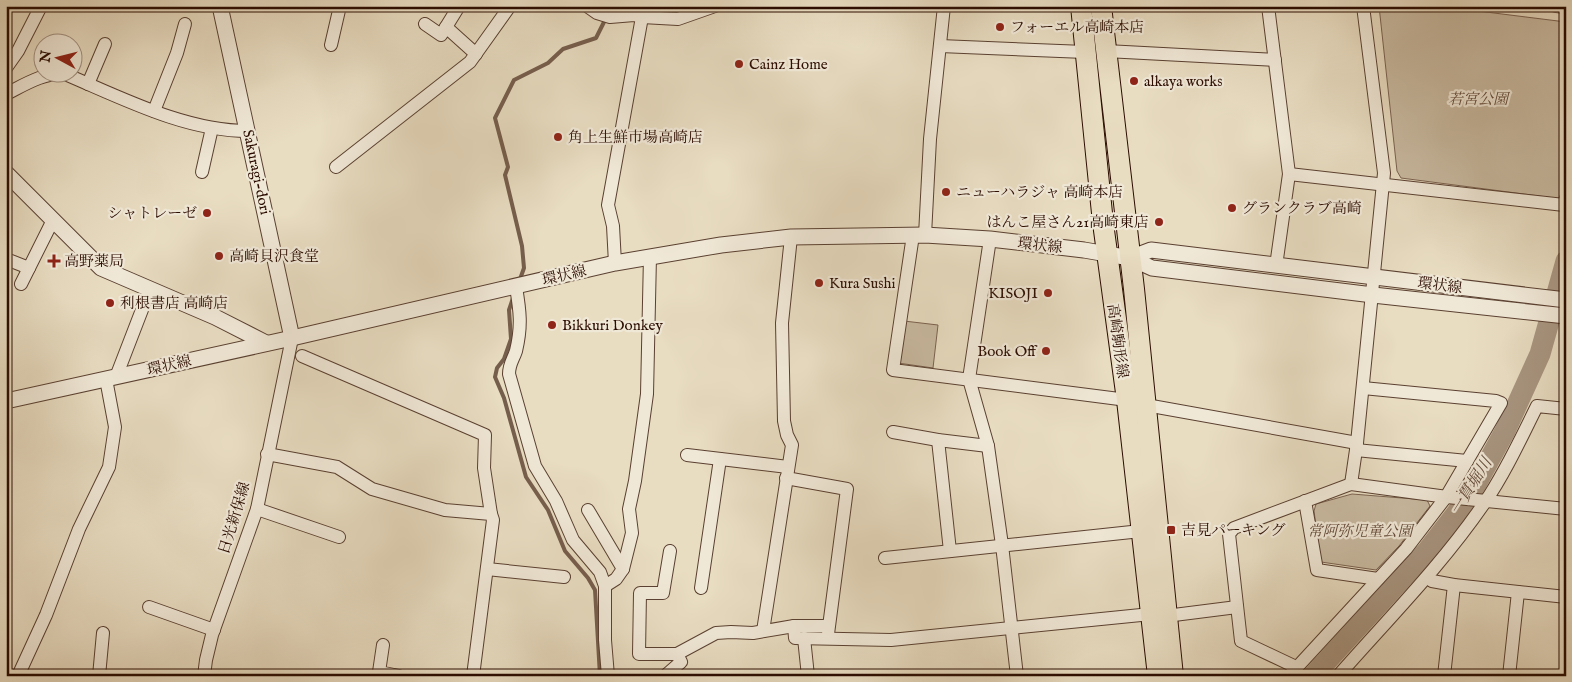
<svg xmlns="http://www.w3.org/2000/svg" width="1572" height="682" viewBox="0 0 1572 682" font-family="'IM FELL English','Noto Serif JP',serif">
	<rect width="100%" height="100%" fill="#e8dcc1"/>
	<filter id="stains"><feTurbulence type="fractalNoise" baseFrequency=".004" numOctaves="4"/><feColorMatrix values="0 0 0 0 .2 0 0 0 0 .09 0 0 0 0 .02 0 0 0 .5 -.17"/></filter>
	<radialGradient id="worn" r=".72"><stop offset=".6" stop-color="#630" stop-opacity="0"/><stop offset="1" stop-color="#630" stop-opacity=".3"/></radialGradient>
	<g fill="#c8b9a0" stroke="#7a6250">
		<path d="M1379,6H1438L1566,22V181L1562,199L1401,178L1397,171Z"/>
		<path d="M904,321L938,325L933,368L898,363Z"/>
		<path d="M1352,494L1427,500L1430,506L1399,546L1376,570L1321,562L1314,511L1316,504Z"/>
	</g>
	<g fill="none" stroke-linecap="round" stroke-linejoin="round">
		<g stroke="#765e4d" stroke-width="4">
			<path d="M519,282L524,268L522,246L505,175L508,167L495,118L514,80L548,63L563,49L596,38L612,6"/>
			<path d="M513,298L509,310L511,339L504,359L497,368L495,377L504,398L526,477L548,510L565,551L588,578L595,590L600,676"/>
		</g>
		<path stroke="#a89580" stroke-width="21" d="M1313,676L1428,550L1456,514L1476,484L1505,431L1540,354L1566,261"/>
		<g stroke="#5a4031" stroke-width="14">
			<g id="minor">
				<path d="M587,6L597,13L610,17L634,15L642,17L678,19L715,6"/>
				<path d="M1268,6L1289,174L1276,266"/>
				<path d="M1556,6L1566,7"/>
				<path d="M425,24L441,35L446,27L476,54"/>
				<path d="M446,27L459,6"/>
				<path d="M331,45L340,6"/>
				<path d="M940,46L1085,52"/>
				<path d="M1106,51L1275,60"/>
				<path d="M6,68L18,51L41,6"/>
				<path d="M88,84L105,44"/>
				<path d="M6,94C24,85 44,72 65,74C122,98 185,131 248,131"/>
				<path d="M154,111L177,53L185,24"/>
				<path d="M336,167L470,62L510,6"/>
				<path d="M202,172L212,128"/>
				<path d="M1289,174L1564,205L1566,198"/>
				<path d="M913,235L893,370L1127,400"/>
				<path d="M925,235L930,139L944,6"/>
				<path d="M990,239L969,379L988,446L1002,545L1017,676"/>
				<path d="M6,259L29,268"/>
				<path d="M615,263L613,226L608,205L642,17"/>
				<path d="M21,284L53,220"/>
				<path d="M516,287C520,311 522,326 516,351C513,360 509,364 509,374L535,466L556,501L573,540L600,572L605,586V640L608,676"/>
				<path d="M302,356L485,435L484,468L491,514"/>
				<path d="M116,377L150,289"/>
				<path d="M1146,405L1357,443"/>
				<path d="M893,432L938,440L988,446"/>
				<path d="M938,440L950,551"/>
				<path d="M1356,450L1467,461"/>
				<path d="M267,454L337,467L372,489L445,510L491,514L493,520L473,676"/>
				<path d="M687,455L788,467"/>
				<path d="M786,478L847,489L828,634"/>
				<path d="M1351,484L1357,443L1384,173L1363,6"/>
				<path d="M1305,501L1317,570L1378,579"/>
				<path d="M257,509L339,537"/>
				<path d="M588,510L623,569"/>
				<path d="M670,551L663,593H640L639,654H677L716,633L731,632L753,633L794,626H828"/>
				<path d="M885,558L1141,531"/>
				<path d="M487,569L564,577"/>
				<path d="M1427,577L1432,581L1454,585L1566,597"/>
				<path d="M605,586L616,579L623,569L632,533L629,509L635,481L647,394L650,256"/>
				<path d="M701,588L720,459"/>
				<path d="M149,607L214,630"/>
				<path d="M1166,616L1237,607"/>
				<path d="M794,626L795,638L891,640L1151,614"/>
				<path d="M763,631L792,445L787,435L784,421L782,323L791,237"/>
				<path d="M804,638L808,676"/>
				<path d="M383,645L379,672L399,676"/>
				<path d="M1296,667L1241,641L1229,534L1234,528L1351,484L1447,497L1566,509"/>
				<path d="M18,676L46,615L79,529L109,467L115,427L106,379"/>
				<path d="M99,676L103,633"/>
				<path d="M204,676L206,660L212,635L257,509L292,338"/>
				<path d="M665,676L681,662L677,654"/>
				<path d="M1289,676L1406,549L1446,497L1501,403L1496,401L1363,388"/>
				<path d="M1338,676C1388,619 1442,565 1485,502C1505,473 1521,438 1537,406L1566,409"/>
				<path d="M1444,676L1454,585"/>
				<path d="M1509,676L1518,592"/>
			</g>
		</g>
		<g stroke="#5a4031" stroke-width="17">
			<g id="tertiary">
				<path d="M220,6L292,338"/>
				<path d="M6,173L101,268L215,317L266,343"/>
				<path d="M1130,258L1151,250L1566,300"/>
				<path d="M6,401L292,338L615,263L721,245L791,237L925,235L990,239L1084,250L1130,258L1152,268L1373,295L1566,316"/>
			</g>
		</g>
		<g stroke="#2b0c01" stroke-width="22">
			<g id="primary">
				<path d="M1081,6L1103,223L1127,400L1158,676"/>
				<path d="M1101,6L1134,289L1173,676"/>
			</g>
		</g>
		<use href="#minor" stroke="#f0e8d7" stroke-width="12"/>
		<use href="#tertiary" stroke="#f0e8d7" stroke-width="15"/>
		<use href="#primary" stroke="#e8dcc1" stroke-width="20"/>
	</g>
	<g fill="#8f2418" stroke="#f0e8d7" stroke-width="2">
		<circle cx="1000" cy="27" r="5"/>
		<circle cx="739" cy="64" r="5"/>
		<circle cx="1134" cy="81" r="5"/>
		<circle cx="558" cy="137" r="5"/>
		<circle cx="946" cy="192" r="5"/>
		<circle cx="1232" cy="208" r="5"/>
		<circle cx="207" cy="213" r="5"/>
		<circle cx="1159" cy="222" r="5"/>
		<circle cx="219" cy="256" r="5"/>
		<path d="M51.5 253.5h5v5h5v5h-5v5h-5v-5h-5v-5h5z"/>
		<circle cx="819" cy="283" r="5"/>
		<circle cx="1048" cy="293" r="5"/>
		<circle cx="110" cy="303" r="5"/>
		<circle cx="552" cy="325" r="5"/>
		<circle cx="1046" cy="351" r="5"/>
		<rect x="1166" y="525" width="10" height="10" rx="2.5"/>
	</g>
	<g text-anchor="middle" stroke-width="4.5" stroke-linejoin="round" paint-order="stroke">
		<g font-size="15" fill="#2b0c01" stroke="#f0e8d7" text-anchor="start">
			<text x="1010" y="32">フォーエル高崎本店</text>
			<text x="749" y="69">Cainz Home</text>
			<text x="1144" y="86">alkaya works</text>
			<text x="568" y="142">角上生鮮市場高崎店</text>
			<text x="956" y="197">ニューハラジャ 高崎本店</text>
			<text x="1242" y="213">グランクラブ高崎</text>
			<text x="197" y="218" text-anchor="end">シャトレーゼ</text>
			<text x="1149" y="227" text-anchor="end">はんこ屋さん21高崎東店</text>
			<text x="229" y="261">高崎貝沢食堂</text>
			<text x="64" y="266">高野薬局</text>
			<text x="829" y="288">Kura Sushi</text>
			<text x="1038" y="298" text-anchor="end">KISOJI</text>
			<text x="120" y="308">利根書店 高崎店</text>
			<text x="562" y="330">Bikkuri Donkey</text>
			<text x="1036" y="356" text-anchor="end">Book Off</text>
			<text x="1181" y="535">吉見パーキング</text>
		</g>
		<g font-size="15" font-style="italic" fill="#624939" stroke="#f0e8d7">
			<text x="1478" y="104">若宮公園</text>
			<text x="1360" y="536">常阿弥児童公園</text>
		</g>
		<g font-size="15" fill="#2b0c01" stroke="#f0e8d7">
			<text transform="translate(257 172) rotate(78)" y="5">Sakuragi-dori</text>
			<text transform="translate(1040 245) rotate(6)" y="5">環状線</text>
			<text transform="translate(564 275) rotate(-13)" y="5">環状線</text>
			<text transform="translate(1440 285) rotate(7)" y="5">環状線</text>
			<text transform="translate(1118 341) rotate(82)" y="5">高崎駒形線</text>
			<text transform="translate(169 365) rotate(-13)" y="5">環状線</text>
			<text transform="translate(234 518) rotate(-73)" y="5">日光新保線</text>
		</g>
		<g font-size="16" font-style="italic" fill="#634a3a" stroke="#f0e8d7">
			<text transform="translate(1470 486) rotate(-58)" y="6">一貫堀川</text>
		</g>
	</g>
	<rect width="1572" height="682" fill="none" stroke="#e8dcc1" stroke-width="25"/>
	<rect x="8" y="8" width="1557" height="667" fill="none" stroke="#2b0c01" stroke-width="2.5"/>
	<rect x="12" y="12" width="1547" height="657" fill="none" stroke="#2b0c01"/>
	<g transform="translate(58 58) rotate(277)"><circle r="24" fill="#f0e8d7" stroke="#a19081"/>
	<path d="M0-4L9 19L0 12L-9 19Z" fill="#8f2418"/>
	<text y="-8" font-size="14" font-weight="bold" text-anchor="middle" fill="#2b0c01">N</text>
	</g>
	<rect width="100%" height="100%" filter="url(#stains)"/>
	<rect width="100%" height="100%" fill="url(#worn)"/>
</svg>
